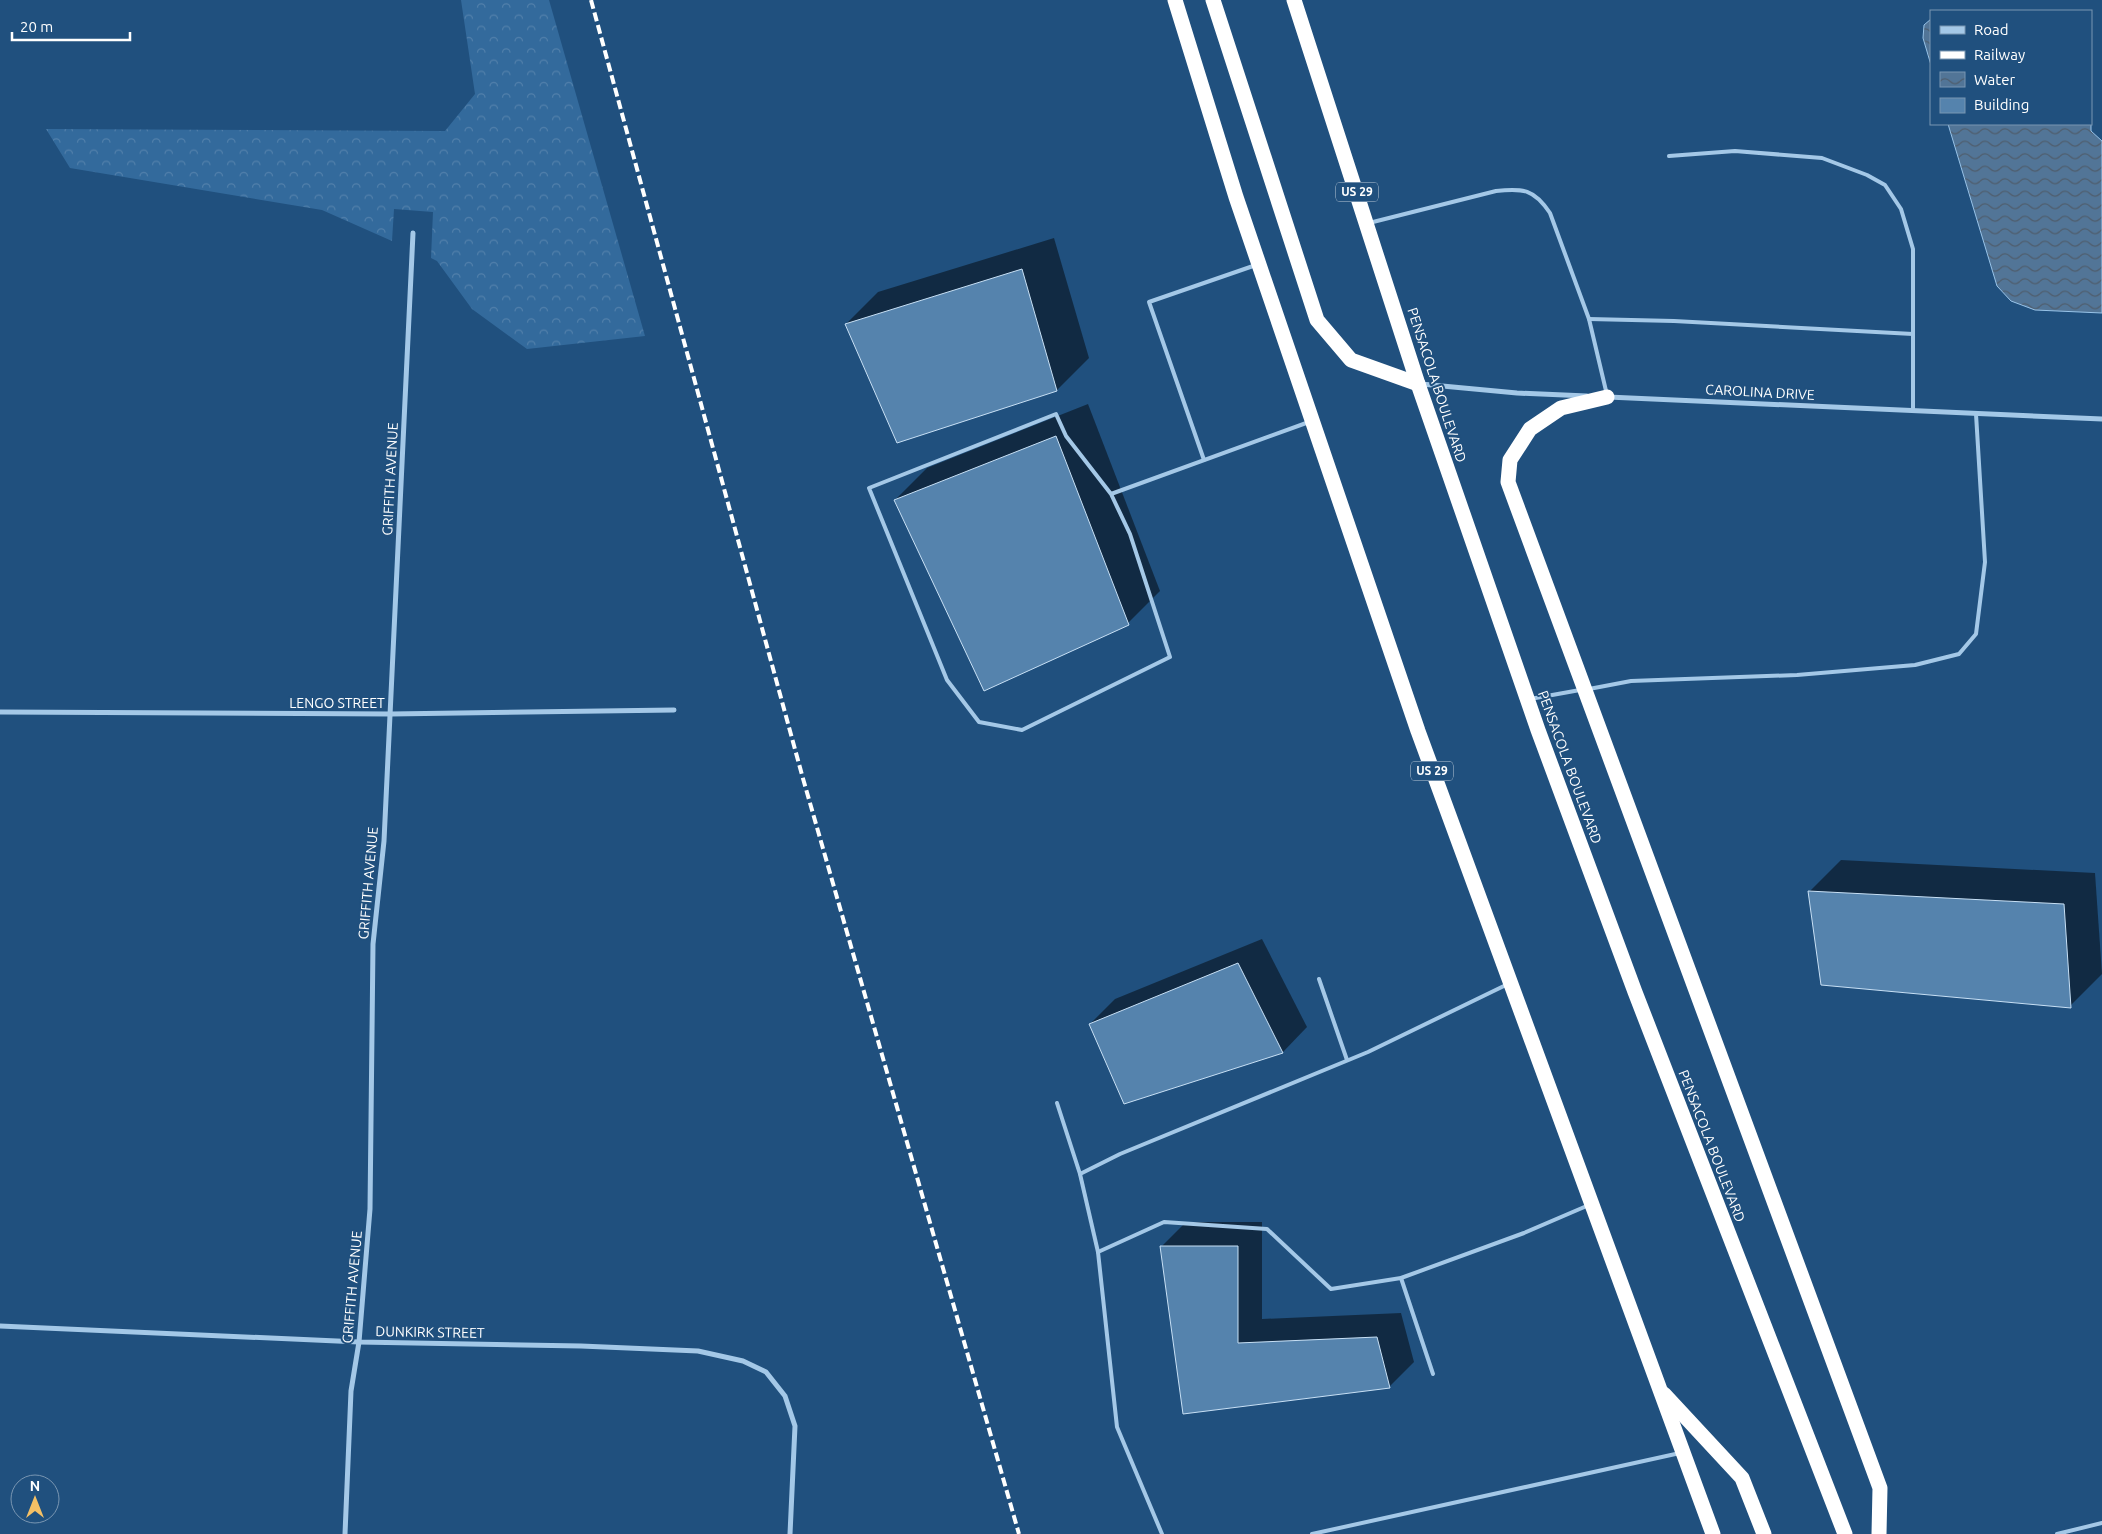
<svg xmlns="http://www.w3.org/2000/svg" width="2102" height="1534" viewBox="0 0 2102 1534" font-family="Ubuntu,sans-serif">
	<defs>
		<pattern id="forest-crowns" width="20" height="18" patternUnits="userSpaceOnUse" patternTransform="scale(1.25)"><rect width="20" height="18" fill="#336a9c"/><path d="M2 6a3 3 0 1 1 6 0M12 15a3 3 0 1 1 6 0" fill="none" stroke="#5280ab"/></pattern>
		<pattern id="water-waves" width="16" height="10" patternUnits="userSpaceOnUse" patternTransform="scale(1.25)"><rect width="16" height="10" fill="#527597"/><path d="M0 5q4-4 8 0t8 0" fill="none" stroke="#4f5e6e"/></pattern>
	</defs>
	<rect width="100%" height="100%" fill="#20507e"/>
	<path fill="url(#forest-crowns)" d="M461,0H549L645,336L527,349L472,309L437,261L431,258L433,212L394,209L392,241L322,210L70,168L46,129L445,131L475,94Z"/>
	<g fill="url(#water-waves)" stroke="#98c3e8">
		<path d="M1931,19V65L1923,38L1924,25Z"/>
		<path d="M2091,119V131L2102,141V313L2035,310L2011,301L1997,286L1948,124H2091Z"/>
	</g>
	<g fill="#0007">
		<path d="M1054,238L1089,358L1057,390L846,324L878,292Z"/>
		<path d="M1088,404L1160,591L1128,623L895,500L927,468Z"/>
		<path d="M1841,860L2095,873L2102,974L2070,1006L1809,892Z"/>
		<path d="M1262,939L1307,1027L1283,1052L1125,1103L1090,1024L1115,999Z"/>
		<path d="M1186,1222H1262V1319L1401,1313L1414,1362L1389,1387L1184,1412L1161,1247Z"/>
	</g>
	<g fill="#5583ad" stroke="#c8e0f5">
		<path d="M1022,269L1057,391L897,443L845,324Z"/>
		<path d="M1056,436L1129,625L984,691L894,500Z"/>
		<path d="M1808,891L2064,904L2071,1008L1821,985Z"/>
		<path d="M1238,963L1283,1053L1124,1104L1089,1024Z"/>
		<path d="M1160,1246H1238V1343L1377,1337L1390,1388L1183,1414Z"/>
	</g>
	<g fill="none" stroke-linecap="round" stroke-linejoin="round">
		<g stroke="#a4c8e7" stroke-width="4">
			<path d="M1669,156L1735,151L1822,158L1867,175L1885,185L1901,209L1913,249V410"/>
			<path d="M1369,223L1496,191C1523,188 1534,189 1550,213L1589,319L1607,395"/>
			<path d="M1589,319L1674,321L1913,334"/>
			<path d="M1204,460L1149,302L1256,265"/>
			<path d="M1111,494L1130,534L1170,657L1022,730L979,722L947,680L869,488L1056,414L1066,436L1111,494L1309,422"/>
			<path d="M1589,689L1631,681L1797,675L1915,665L1959,654L1976,634L1985,562L1976,414"/>
			<path d="M1530,699L1580,690"/>
			<path d="M1319,979L1347,1060"/>
			<path d="M1057,1103L1080,1174L1120,1154L1368,1052L1508,984"/>
			<path d="M1080,1174L1098,1252"/>
			<path d="M1401,1278L1433,1374"/>
			<path d="M1162,1534L1117,1427L1098,1252L1164,1222L1267,1229L1331,1289L1401,1278L1524,1233L1589,1205"/>
			<path d="M1312,1534L1680,1453"/>
			<path d="M2057,1534L2102,1523"/>
		</g>
		<g stroke="#a4c8e7" stroke-width="5">
			<path d="M1421,384L1517,393L1587,396"/>
			<path d="M1608,397L2102,419"/>
			<path d="M0,712L391,714L674,710"/>
			<path d="M0,1326L359,1342L581,1346L698,1351L743,1361L766,1372L785,1396L795,1426L790,1534"/>
			<path d="M345,1534L351,1391L359,1342L370,1209L373,944L384,841L413,233"/>
		</g>
		<g stroke="#fff" stroke-width="15">
			<path d="M1175,0L1236,197L1418,731L1713,1534"/>
			<path d="M1213,0L1317,320L1351,360L1418,384"/>
			<path d="M1294,0L1418,384L1538,730L1635,992L1845,1534"/>
			<path d="M1607,397L1561,408L1530,429L1510,460L1508,482L1880,1488L1879,1534"/>
			<path d="M1664,1394L1742,1478L1764,1534"/>
		</g>
		<path stroke="#fff" stroke-width="4" stroke-dasharray="9 4" stroke-linecap="butt" d="M591,0L802,775L1019,1534"/>
	</g>
	<g text-anchor="middle" stroke-width="4" stroke-linejoin="round" paint-order="stroke">
		<g fill="#20507e" stroke="#bccad8" stroke-width="1">
			<rect x="1336" y="182.5" width="42" height="19" rx="4"/>
			<rect x="1411" y="761.5" width="42" height="19" rx="4"/>
		</g>
		<g font-size="12" font-weight="bold" fill="#fff">
			<text x="1357" y="196">US 29</text>
			<text x="1432" y="775">US 29</text>
		</g>
		<g font-size="14" fill="#fff" stroke="#20507e">
			<text transform="translate(1437 385) rotate(72)" y="5">PENSACOLA BOULEVARD</text>
			<text transform="translate(1760 392) rotate(3)" y="5">CAROLINA DRIVE</text>
			<text transform="translate(390 479) rotate(-87)" y="5">GRIFFITH AVENUE</text>
			<text x="337" y="708">LENGO STREET</text>
			<text transform="translate(1570 767) rotate(70)" y="5">PENSACOLA BOULEVARD</text>
			<text transform="translate(368 883) rotate(-85)" y="5">GRIFFITH AVENUE</text>
			<text transform="translate(1712 1146) rotate(69)" y="5">PENSACOLA BOULEVARD</text>
			<text transform="translate(352 1287) rotate(-85)" y="5">GRIFFITH AVENUE</text>
			<text transform="translate(430 1332) rotate(1)" y="5">DUNKIRK STREET</text>
		</g>
	</g>
	<rect x="1930" y="10" width="162" height="115" fill="#20507e" stroke="#7996b2"/>
	<rect x="1940" y="26" width="25" height="8" fill="#a4c8e7" stroke="#7996b2"/>
	<text x="1974" y="35" font-size="15" fill="#ffffff">Road</text>
	<rect x="1940" y="51" width="25" height="8" fill="#ffffff" stroke="#7996b2"/>
	<text x="1974" y="60" font-size="15" fill="#ffffff">Railway</text>
	<rect x="1940" y="72" width="25" height="15" fill="url(#water-waves)" stroke="#7996b2"/>
	<text x="1974" y="85" font-size="15" fill="#ffffff">Water</text>
	<rect x="1940" y="98" width="25" height="15" fill="#5583ad" stroke="#7996b2"/>
	<text x="1974" y="110" font-size="15" fill="#ffffff">Building</text>
	<g transform="translate(35 1499)"><circle r="24" fill="#20507e" stroke="#7996b2"/>
	<path d="M0-4L9 19L0 12L-9 19Z" fill="#f4c065"/>
	<text y="-8" font-size="14" font-weight="bold" text-anchor="middle" fill="#ffffff">N</text>
	</g>
	<path d="M12 32v8h118v-8" fill="none" stroke="#ffffff" stroke-width="2.5"/>
	<text x="20" y="32" font-size="15" fill="#ffffff" stroke="#20507e" stroke-width="4" paint-order="stroke">20 m</text>
</svg>
